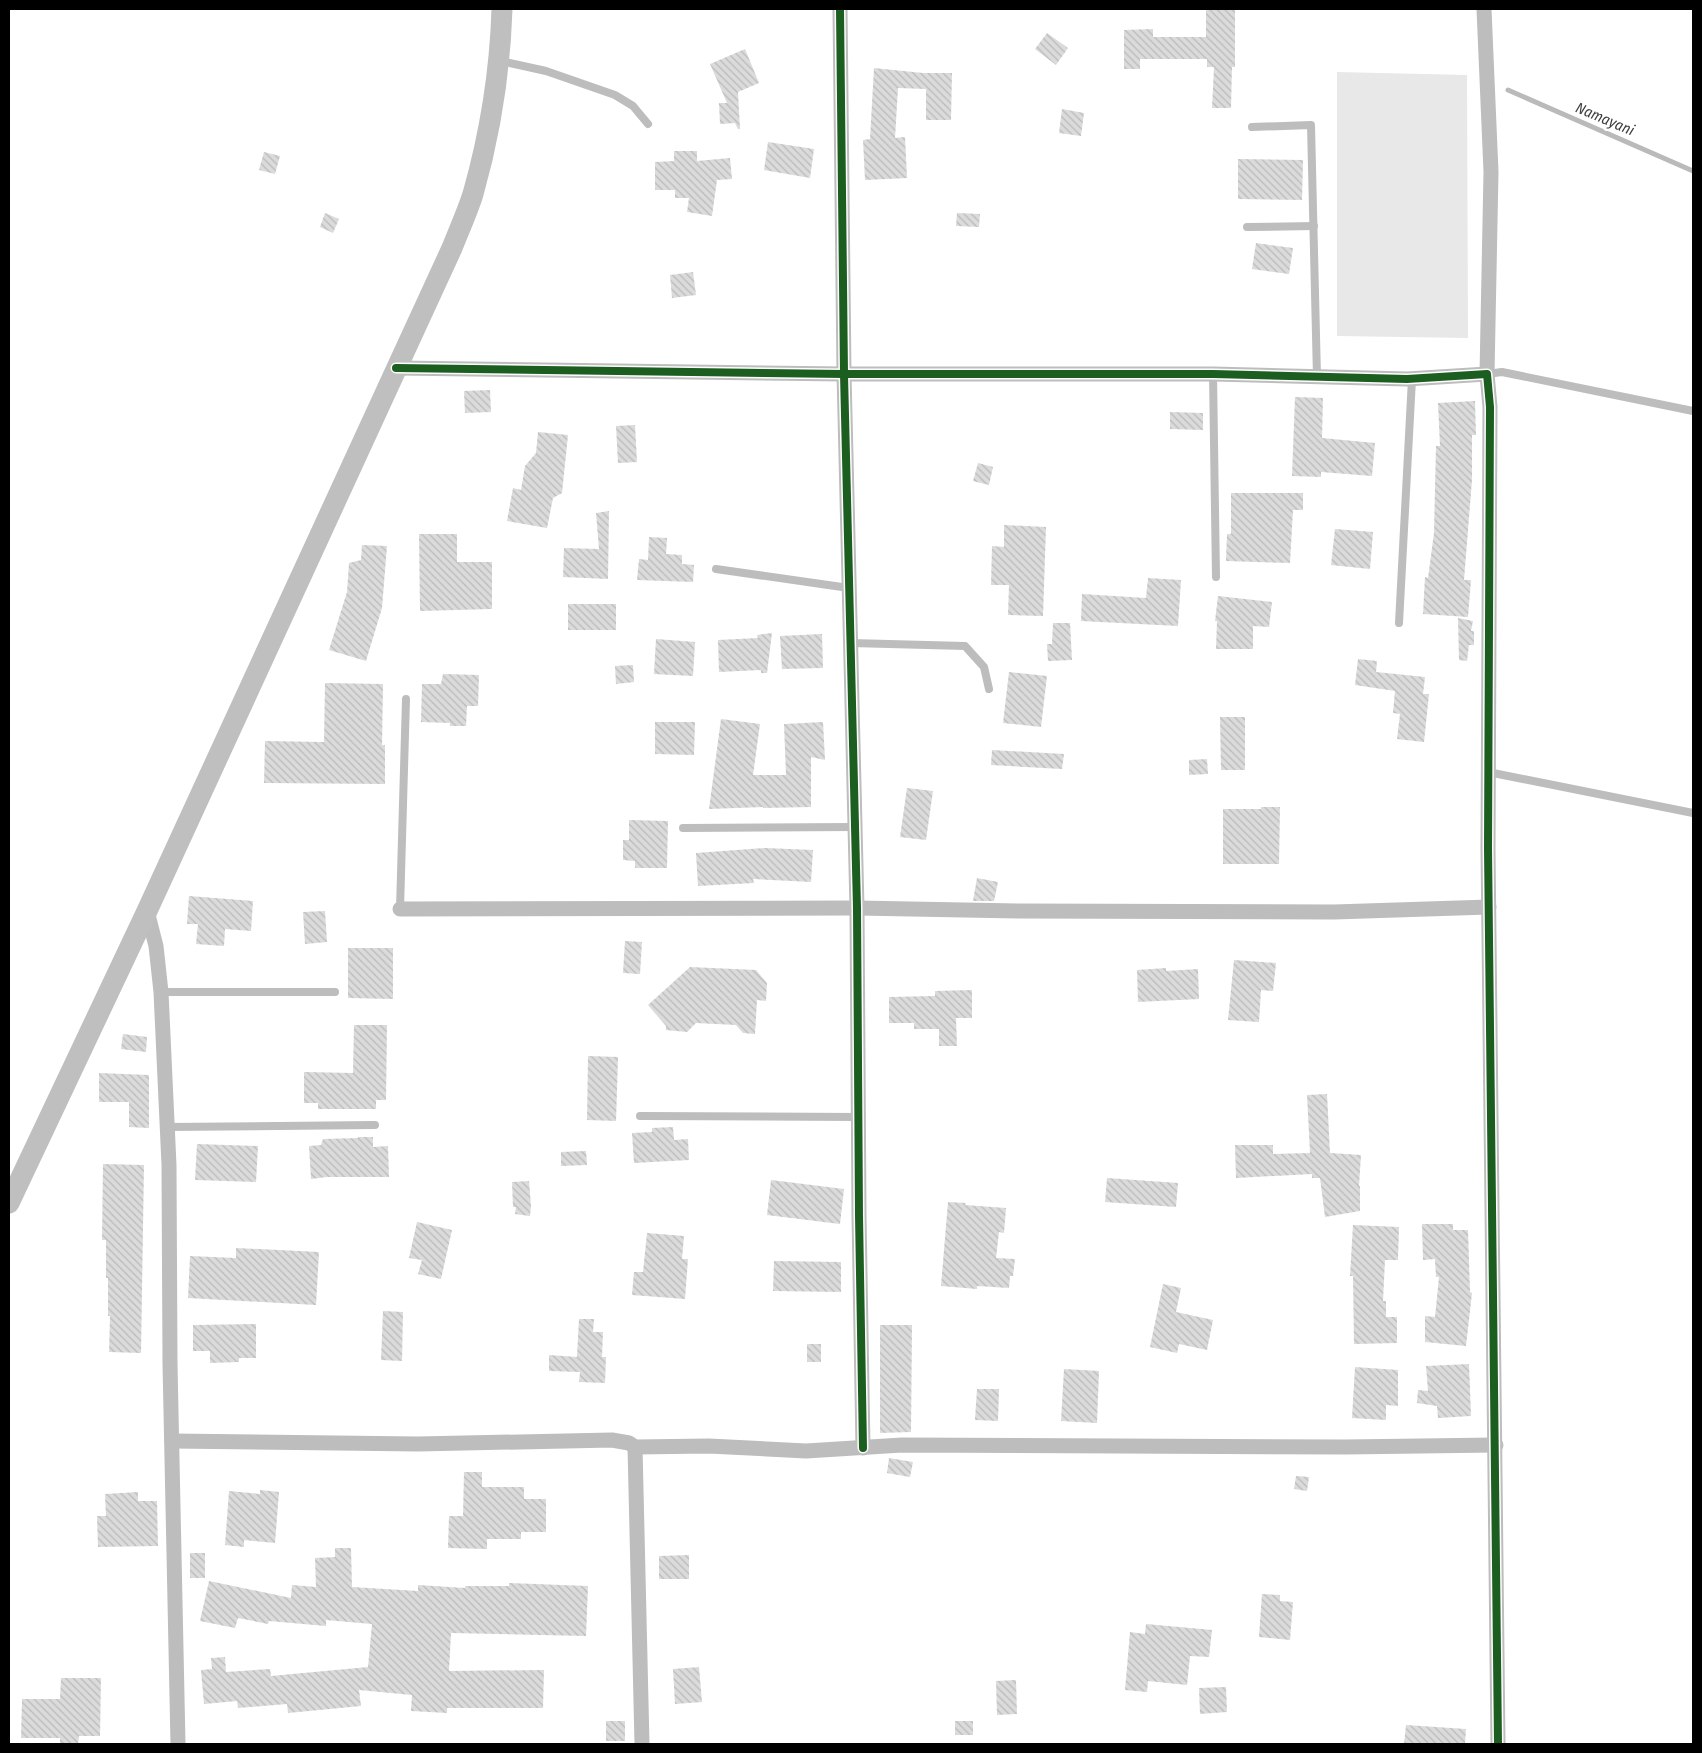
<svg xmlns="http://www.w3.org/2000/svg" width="1702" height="1753" viewBox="0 0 1702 1753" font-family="'Fira Sans Condensed',sans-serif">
	<defs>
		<pattern id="building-back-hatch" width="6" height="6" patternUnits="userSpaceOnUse" patternTransform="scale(1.25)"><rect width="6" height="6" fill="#dbdbdb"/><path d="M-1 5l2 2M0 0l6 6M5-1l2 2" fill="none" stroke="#bababa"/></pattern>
	</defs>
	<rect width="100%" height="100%" fill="#fff"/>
	<path fill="#e8e8e8" d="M1337,72L1467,75L1468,338L1337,336Z"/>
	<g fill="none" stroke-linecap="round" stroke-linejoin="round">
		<path stroke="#bababa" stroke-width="5" d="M1508,90L1693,171"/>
	</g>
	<g fill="url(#building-back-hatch)">
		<path d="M1206,9H1235V67H1232L1231,108H1212L1214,67H1207V59H1140V69H1124V30L1153,29V37H1206Z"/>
		<path d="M1047,33L1068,48L1056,65L1035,49Z"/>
		<path d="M745,49L759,83L738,92L740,129H738L735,123L720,124L719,103H727L710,64Z"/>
		<path d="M874,68L923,73H952L951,120H926V89L898,88L895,138L905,137L907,178L865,180L863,140L870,139Z"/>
		<path d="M1062,109L1084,113L1081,136L1059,133Z"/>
		<path d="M768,142L814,149L810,178L764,170Z"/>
		<path d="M674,151H697V161L730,158L732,179L717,180L712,216L687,212L689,198H675V190H655V162L674,161Z"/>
		<path d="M264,152L280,156L275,174L259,170Z"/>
		<path d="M1238,159L1303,160L1302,200L1238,199Z"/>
		<path d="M325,213L339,219L333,233L320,227Z"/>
		<path d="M957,213L980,214L979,227L956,226Z"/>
		<path d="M1256,243L1293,248L1289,274L1252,269Z"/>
		<path d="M693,272L696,295L672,298L670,275Z"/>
		<path d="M490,390L491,412L465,413L464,391Z"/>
		<path d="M1295,397L1323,398L1322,438L1375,443L1372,476L1321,472V477L1292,476Z"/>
		<path d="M1475,401L1476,435H1472V480L1464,580H1471L1468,617L1423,614L1425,577L1428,578L1434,533L1436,446H1440L1438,403Z"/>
		<path d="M1170,412L1203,413V430L1170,429Z"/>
		<path d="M635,425L637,462L618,463L616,426Z"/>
		<path d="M538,432L568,435L562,493L553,498L547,528L507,521L513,488L521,490L525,466L536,453Z"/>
		<path d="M978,463L993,467L989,485L973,481Z"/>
		<path d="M1231,493H1303V510H1293L1290,563L1226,561L1227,534H1231Z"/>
		<path d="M609,511L608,579L563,577L564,548L599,549L596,513Z"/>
		<path d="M1004,525L1046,527L1043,616L1008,615L1009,585H991L992,546L1004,547Z"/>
		<path d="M1335,529L1373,532L1370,569L1331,565Z"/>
		<path d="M419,534H457V562H492V609L420,611Z"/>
		<path d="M649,537L667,538L666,554L682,555V564L694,565L693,582L637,580L639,559L648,560Z"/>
		<path d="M362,545L387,546L382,608L366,661L329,650L347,592L349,563L361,560Z"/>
		<path d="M1148,578L1181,580L1178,626L1081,621L1082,594L1146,598Z"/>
		<path d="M1218,596L1272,602L1269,627L1253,626V649H1216L1217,621H1215Z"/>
		<rect x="568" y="604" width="48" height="26"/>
		<path d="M1458,618L1473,621L1471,631H1474V645H1469L1467,661L1459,660Z"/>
		<path d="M1053,623H1070L1072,660L1048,661L1047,644H1052Z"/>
		<path d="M772,633L767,673H761V670L719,672L718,640L758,638L757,635Z"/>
		<path d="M822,634L823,668L782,669L780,636Z"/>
		<path d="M656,639L695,642L693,676L654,674Z"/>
		<path d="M1358,659L1377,661L1376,672L1425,677L1423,694H1429L1424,742L1397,739L1400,714L1393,713L1395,691L1355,685Z"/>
		<path d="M633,665L634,682L616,684L615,666Z"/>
		<path d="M1009,672L1047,676L1041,727L1003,723Z"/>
		<path d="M443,674L479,675L478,706H467L466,726H450V723L421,722L422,684H441Z"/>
		<path d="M325,683L383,684L382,745H385V784L264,783L265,741L324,742Z"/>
		<path d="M1220,717H1245V770H1221Z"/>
		<path d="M721,719L760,724L753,775H786L784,724L823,722L825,760L811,757V807L763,808V807L709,809Z"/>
		<path d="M655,722H695L694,755L655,754Z"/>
		<path d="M992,750L1064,754L1062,769L991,765Z"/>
		<path d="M1207,759L1208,774L1189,775V760Z"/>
		<path d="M907,788L933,791L926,840L900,837Z"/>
		<path d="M1261,807H1280L1279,864H1223V809H1261Z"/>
		<path d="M629,820L668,821L667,868H635V861L623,860V840H629Z"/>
		<path d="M765,848L813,850L811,882L753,879L754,883L698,886L696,853Z"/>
		<path d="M977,878L998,882L994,901H973Z"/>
		<path d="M189,896L253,901L251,931L225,929L224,946L196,944L198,924H187Z"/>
		<path d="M325,911L327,942L305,944L303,912Z"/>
		<path d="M625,941L642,942L640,974L623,973Z"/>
		<path d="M348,948H393V999L348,998Z"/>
		<path d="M1234,960L1276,963L1273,991L1261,990L1259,1022L1228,1020Z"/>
		<path d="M690,967L756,970L767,983L766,1001L757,1000L755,1034L743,1033L736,1025L696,1023L687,1032L666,1030V1026L648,1005Z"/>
		<path d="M1166,968V971L1198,969L1199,999L1138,1002L1137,970Z"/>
		<path d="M972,990V1018H956L957,1046H939V1029H914V1023H889V997L935,996V991Z"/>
		<path d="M354,1025H387L386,1100H376V1109H318V1103H304V1072L353,1073Z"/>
		<path d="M123,1034L147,1037L146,1052L121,1049Z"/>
		<path d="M588,1056L618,1057L616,1121L587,1120Z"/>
		<path d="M99,1073L149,1075V1128L129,1127V1102H99Z"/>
		<path d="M1327,1094L1330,1153L1361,1155L1359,1186H1360V1211L1325,1217L1320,1178H1312V1174L1236,1178L1235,1145H1273V1154L1310,1153L1307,1095Z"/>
		<path d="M673,1127L674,1140L688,1139L689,1160L634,1163L632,1133L652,1132V1128Z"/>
		<path d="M358,1137H373V1147L388,1146L389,1177H327L311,1179L309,1146L321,1145L323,1139L358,1138Z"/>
		<path d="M197,1144L258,1146L256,1182L195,1180Z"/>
		<path d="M586,1151L587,1165L561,1166V1152Z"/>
		<path d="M103,1164L144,1165L141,1353L109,1352L110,1316H108V1278H106V1240H102Z"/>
		<path d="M1107,1178L1178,1183L1176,1207L1105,1202Z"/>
		<path d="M771,1180L844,1189L840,1224L767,1215Z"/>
		<path d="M529,1181L531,1206L530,1216L515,1214L516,1207H513L512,1182Z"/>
		<path d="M948,1202L966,1203L965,1205L1006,1208L1004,1233L999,1232L996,1258L1015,1259L1013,1276H1010L1009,1288L977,1286V1289L941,1286Z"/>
		<path d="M417,1222L452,1230L441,1279L418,1274L422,1260L409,1258Z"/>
		<path d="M1422,1224H1453V1230H1468L1470,1292L1472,1293L1466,1346L1425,1342V1316L1435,1317L1439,1277H1436L1435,1259L1423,1260Z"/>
		<path d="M1353,1225L1399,1227L1398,1260H1385L1383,1301H1386V1317H1397V1343L1354,1344L1353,1276H1350Z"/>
		<path d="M647,1233L684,1236L682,1259H688L685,1299L632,1295L634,1272H643Z"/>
		<path d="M236,1248L319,1252L316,1305L188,1298L190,1256L236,1258Z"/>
		<path d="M774,1261L841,1262V1292L773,1291Z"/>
		<path d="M1163,1284L1181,1288L1176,1312L1213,1320L1207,1350L1179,1344L1177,1353L1150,1347Z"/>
		<path d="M383,1311L403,1312L402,1361L381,1360Z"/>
		<path d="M579,1319H594L593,1332H603L602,1357H606L605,1383L579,1382L580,1372L549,1371V1355L577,1357Z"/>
		<path d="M256,1324V1358H239V1362L210,1363V1351H193V1325Z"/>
		<path d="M880,1325H912L911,1432L880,1433Z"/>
		<rect x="807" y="1344" width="14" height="18"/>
		<path d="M1469,1364L1471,1416L1438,1418L1437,1406L1417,1403L1418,1390L1428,1391L1426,1366Z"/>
		<path d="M1355,1367L1398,1370V1406L1386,1405V1420L1352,1418Z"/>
		<path d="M1064,1369L1099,1371L1097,1423L1061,1421Z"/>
		<path d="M977,1389H999L998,1421L975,1420Z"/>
		<path d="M889,1458L913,1462L910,1477L887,1473Z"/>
		<path d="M464,1472H482V1487H524V1499H546V1532H521V1539H487V1549L448,1548L449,1516H463Z"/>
		<path d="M1296,1476L1309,1477L1307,1491L1294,1489Z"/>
		<path d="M260,1490L279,1492L275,1543L244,1540V1547L225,1545L229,1491L260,1494Z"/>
		<path d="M138,1492V1501H157L158,1546L98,1547L97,1516H106L105,1494Z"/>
		<path d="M335,1548H351L352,1587L418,1591V1585L465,1588V1586H509V1583L588,1586L586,1636L451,1633L449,1671L544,1670L543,1708H447V1713L411,1711L412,1695L359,1690L361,1706L288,1713L287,1704L238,1708L237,1701L204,1704L201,1670L212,1669L211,1658L225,1657L226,1672L270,1669L271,1676L368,1667L372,1624L326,1620V1626L269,1621L268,1624L238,1618L235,1628L200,1621L209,1581L291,1598L292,1585L316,1587L315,1558L335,1557Z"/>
		<rect x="190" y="1553" width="15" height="25"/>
		<path d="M689,1555V1579H659V1556Z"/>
		<path d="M1262,1594L1280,1595V1601L1293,1602L1290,1640L1259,1637Z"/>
		<path d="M1146,1624L1212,1630L1209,1657L1190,1656L1187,1685L1148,1681L1147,1692L1125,1690L1130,1632L1145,1634Z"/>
		<path d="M699,1667L702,1702L675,1704L673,1669Z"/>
		<path d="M61,1678H101L100,1736H79L78,1744H60V1738H21L22,1699H60Z"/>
		<path d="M1016,1680L1017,1714L997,1715L996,1681Z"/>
		<path d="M1226,1687L1227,1712L1200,1714L1199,1688Z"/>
		<rect x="606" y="1721" width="19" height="20"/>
		<rect x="955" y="1721" width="18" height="14"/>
		<path d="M1406,1725L1466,1729L1465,1744H1404Z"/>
	</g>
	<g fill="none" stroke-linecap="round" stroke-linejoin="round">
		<g stroke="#bdbdbd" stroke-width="8">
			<path d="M501,61L546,71L615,95L633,106L648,124"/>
			<path d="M1252,127L1311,125L1317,377"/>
			<path d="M1247,227L1314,226"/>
			<path d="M1213,374L1216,577"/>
			<path d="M1487,374L1502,372L1693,411"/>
			<path d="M716,569L849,588"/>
			<path d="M1399,623L1412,379"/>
			<path d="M851,643L965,646L984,667L989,689"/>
			<path d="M1488,772L1693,813"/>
			<path d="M683,828L855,827"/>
			<path d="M400,909L406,699"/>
			<path d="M161,992H335"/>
			<path d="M640,1116L858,1117"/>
			<path d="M167,1127L375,1125"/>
		</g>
		<g stroke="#bdbdbd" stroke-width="15">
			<path d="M840,9L844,374L857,908L859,1215L863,1448"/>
			<path d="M1484,9L1491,172L1487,374"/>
			<path d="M396,368L844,374H1213L1407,379L1487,374L1490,407L1488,848L1498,1744"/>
			<path d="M400,909L857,908L1019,911L1334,912L1489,907"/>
			<path d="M147,911L156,946L161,992L169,1165L170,1364L178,1744"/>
			<path d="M172,1441L418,1444L612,1440L629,1443L635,1447L709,1446L806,1451L902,1445L1345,1447L1496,1445"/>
			<path d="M635,1447L642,1744"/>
		</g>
		<path stroke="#bfbfbf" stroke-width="21" d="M9,1203L147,911L452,248C459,230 467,213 473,194C490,134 500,72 502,9"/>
		<g stroke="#fff" stroke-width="11">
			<g id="cycleway">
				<path d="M840,9L844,374L857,908L859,1215L863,1448"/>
				<path d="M396,368L844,374H1213L1407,379L1487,374L1490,407L1488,848L1498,1744"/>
			</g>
		</g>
		<use href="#cycleway" stroke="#1b5e20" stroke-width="8"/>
	</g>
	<g text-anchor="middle" stroke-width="5" stroke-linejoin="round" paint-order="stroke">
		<g font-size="15" font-style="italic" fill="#3d3d3d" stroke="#fff">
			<text transform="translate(1605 119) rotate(23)" y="5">Namayani</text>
		</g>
	</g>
	<rect width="1702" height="1753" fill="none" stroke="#000000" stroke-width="20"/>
</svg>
